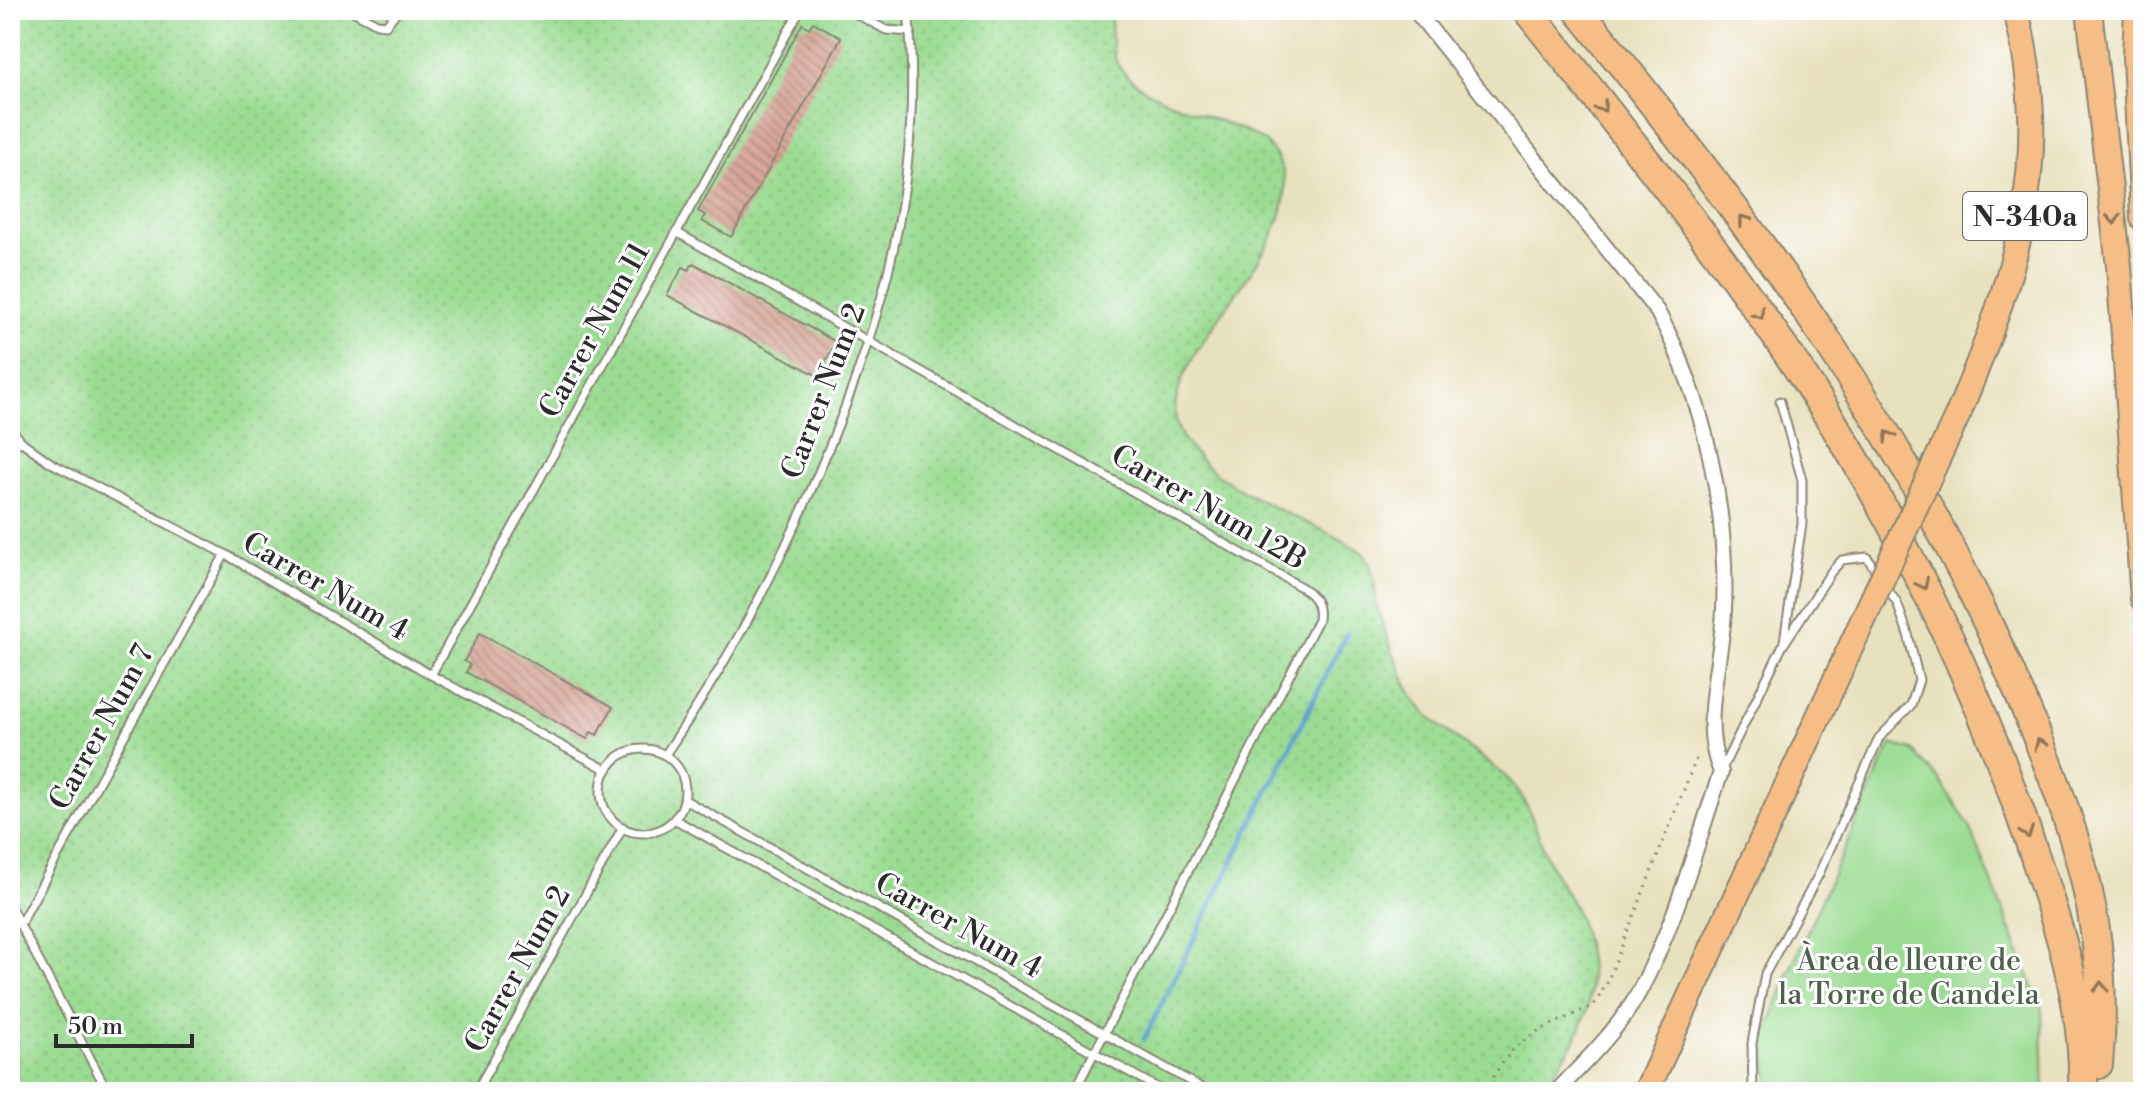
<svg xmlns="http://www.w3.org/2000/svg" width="2153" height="1102" viewBox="0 0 2153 1102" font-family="'Libre Bodoni',serif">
	<defs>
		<pattern id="grass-dots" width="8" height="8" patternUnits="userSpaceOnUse" patternTransform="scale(2)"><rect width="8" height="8" fill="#9bdc93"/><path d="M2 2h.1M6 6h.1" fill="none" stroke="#86bd7f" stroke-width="1.8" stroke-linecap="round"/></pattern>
		<pattern id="building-back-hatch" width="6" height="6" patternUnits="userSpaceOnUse" patternTransform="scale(2)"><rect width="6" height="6" fill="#d49f91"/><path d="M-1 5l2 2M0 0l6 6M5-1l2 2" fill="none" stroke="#ac8277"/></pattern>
	</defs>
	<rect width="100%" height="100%" fill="#fff"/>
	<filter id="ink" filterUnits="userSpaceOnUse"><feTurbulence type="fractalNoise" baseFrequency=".0125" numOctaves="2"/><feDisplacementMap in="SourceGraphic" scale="16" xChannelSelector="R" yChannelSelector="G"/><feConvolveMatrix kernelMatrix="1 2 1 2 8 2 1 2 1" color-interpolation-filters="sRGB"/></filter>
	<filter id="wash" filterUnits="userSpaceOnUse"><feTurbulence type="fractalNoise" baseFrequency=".006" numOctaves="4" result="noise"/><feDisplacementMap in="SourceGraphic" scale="32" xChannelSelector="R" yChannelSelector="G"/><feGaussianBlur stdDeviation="1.8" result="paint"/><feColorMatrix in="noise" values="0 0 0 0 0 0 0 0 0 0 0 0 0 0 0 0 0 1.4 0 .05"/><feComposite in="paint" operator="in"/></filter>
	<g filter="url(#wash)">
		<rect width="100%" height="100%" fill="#e8e1bd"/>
		<path fill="url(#grass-dots)" stroke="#63845f" stroke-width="2" d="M10,10H1111C1112,26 1110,51 1118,65C1141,103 1228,117 1265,142C1351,227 1132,359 1183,438C1213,484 1270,505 1318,528C1334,536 1351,543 1365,555C1379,578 1372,591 1379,613C1387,639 1399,668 1410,692C1426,725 1483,753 1510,781C1532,804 1536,834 1549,862C1557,880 1571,897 1578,916C1605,992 1588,1035 1536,1092H10Z"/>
		<path fill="#9bdc93" stroke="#63845f" stroke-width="2" d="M1891,744L1912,750L1940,780L1970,827L2042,1010L2044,1092H1771L1764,1041L1787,977Z"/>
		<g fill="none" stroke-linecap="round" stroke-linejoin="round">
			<g stroke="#60a0d3" stroke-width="5">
				<path d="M1144,1039L1347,633"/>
				<path d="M1118,1092L1121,1085"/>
			</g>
		</g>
		<g id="blocks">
			<g fill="url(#building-back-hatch)">
				<path d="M813,22L841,38L731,237L702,221L705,215L698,211L802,24L809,28Z"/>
				<path d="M693,263L836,342L818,376L667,295L683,267L689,270Z"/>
				<path d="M480,633L613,707L597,735L591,732L587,739L466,672L470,665L464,661Z"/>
			</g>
		</g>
	</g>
	<g filter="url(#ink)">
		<use href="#blocks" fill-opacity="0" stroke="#8a8674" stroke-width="2"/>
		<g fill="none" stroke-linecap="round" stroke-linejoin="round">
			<g stroke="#8a8674" stroke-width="11">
				<g id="service">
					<path d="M351,10L377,24L386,25L398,10"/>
					<path d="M849,10L886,30L911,32"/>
					<path d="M676,232L1301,587C1315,596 1320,604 1318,620L1074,1092"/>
					<path d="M1780,401L1802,480V524L1784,641"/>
					<path d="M10,428L22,442L51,463L225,554L431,675L607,770"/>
					<path d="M10,445L22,442"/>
					<path d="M431,675L800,10"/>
					<circle cx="643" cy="791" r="42"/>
					<path d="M665,755C726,666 776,573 818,474C883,322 925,177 908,10"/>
					<path d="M1721,771L1782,647L1831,572L1842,560L1867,557L1877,573"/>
					<path d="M685,800L1209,1092"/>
					<path d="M674,819L1165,1092"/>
					<path d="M10,906L108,1092"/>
					<path d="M20,924L225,554"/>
					<path d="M476,1092L623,827"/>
					<path d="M1753,1092L1752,1043L1765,974L1818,876L1879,738L1911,705L1919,680L1908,634L1897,603L1886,587"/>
				</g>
			</g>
			<g stroke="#8a8674" stroke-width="18">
				<path id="minor" d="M1415,10L1657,311C1705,399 1728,509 1724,610C1722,662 1699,722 1721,772C1696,845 1676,924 1639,992C1619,1029 1585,1062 1556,1092"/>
			</g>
			<g stroke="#8a8674" stroke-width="28">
				<g id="primary">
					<path d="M1959,412C2016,272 2054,163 2016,10"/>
					<path d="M1646,1092L1859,629"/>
				</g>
			</g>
			<g stroke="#8a8674" stroke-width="28">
				<g id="trunk">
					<path d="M2089,10L2119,266L2143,599"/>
					<path d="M2137,10L2135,57L2143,218"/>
				</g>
			</g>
			<g stroke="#8a8674" stroke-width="32">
				<g id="motorway">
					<path d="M1527,10C1624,133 1725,256 1810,387C1902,528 1975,680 2029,839C2057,921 2086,1004 2083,1092"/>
					<path d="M1578,10C1756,227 1914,442 2023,702C2074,825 2112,928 2098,1064"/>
				</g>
			</g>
			<path stroke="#8a8674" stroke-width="3" stroke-dasharray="2 6" stroke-linecap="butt" d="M1487,1092L1495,1073L1514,1048L1536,1032L1594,1005L1607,983L1698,754"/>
			<use href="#service" stroke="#fff" stroke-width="7"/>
			<use href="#minor" stroke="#fff" stroke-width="14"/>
			<use href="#primary" stroke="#f6be86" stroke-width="24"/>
			<use href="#trunk" stroke="#f6be86" stroke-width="24"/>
			<use href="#motorway" stroke="#f6be86" stroke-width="28"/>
			<g stroke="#8a8674" stroke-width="28" stroke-linecap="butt">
				<path id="primary-bridge" d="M1859,629L1959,412"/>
			</g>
			<use href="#primary-bridge" stroke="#f6be86" stroke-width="24"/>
		</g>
		<defs><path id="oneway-chevron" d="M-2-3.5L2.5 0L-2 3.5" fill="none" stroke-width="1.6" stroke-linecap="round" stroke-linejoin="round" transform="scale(2)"/></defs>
		<g stroke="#907458">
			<use href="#oneway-chevron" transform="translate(1602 107) rotate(53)"/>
			<use href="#oneway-chevron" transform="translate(2114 219) rotate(85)"/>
			<use href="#oneway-chevron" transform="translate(1744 220) rotate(-128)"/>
			<use href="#oneway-chevron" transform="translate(1759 314) rotate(55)"/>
			<use href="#oneway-chevron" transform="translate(1889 436) rotate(-121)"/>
			<use href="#oneway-chevron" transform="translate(1923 584) rotate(63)"/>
			<use href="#oneway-chevron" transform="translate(2040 744) rotate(-113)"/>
			<use href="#oneway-chevron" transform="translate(2027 833) rotate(71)"/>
			<use href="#oneway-chevron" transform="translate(2101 987) rotate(-91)"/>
		</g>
	</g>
	<g text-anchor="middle" stroke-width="6" stroke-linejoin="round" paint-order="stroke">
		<rect fill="#fff" stroke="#6b6b6b" stroke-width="2" x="1963" y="192" width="124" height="48" rx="6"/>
		<g font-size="28" font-weight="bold" fill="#2b2b2b">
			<text x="2025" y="226">N-340a</text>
		</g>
		<g font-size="30" fill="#2b2b2b" stroke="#fff">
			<text transform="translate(594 330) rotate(-61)" y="10">Carrer Num 11</text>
			<text transform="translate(823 391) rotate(-69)" y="10">Carrer Num 2</text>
			<text transform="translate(1209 507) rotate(30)" y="10">Carrer Num 12B</text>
			<text transform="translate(326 586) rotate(30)" y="10">Carrer Num 4</text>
			<text transform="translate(101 727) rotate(-61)" y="10">Carrer Num 7</text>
			<text transform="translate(959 925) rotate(29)" y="10">Carrer Num 4</text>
			<text transform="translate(517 969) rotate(-61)" y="10">Carrer Num 2</text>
		</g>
		<g font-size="30" fill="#4d604a" stroke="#fff">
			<text x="1909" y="970">Àrea de lleure de<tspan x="1909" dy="34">la Torre de Candela</tspan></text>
		</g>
	</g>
	<rect width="2153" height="1102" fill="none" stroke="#fff" stroke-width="40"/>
	<path d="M56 1034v12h136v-12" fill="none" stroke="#2b2b2b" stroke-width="4"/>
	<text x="68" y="1034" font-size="24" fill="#2b2b2b" stroke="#ffffff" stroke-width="6" paint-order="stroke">50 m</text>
</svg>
